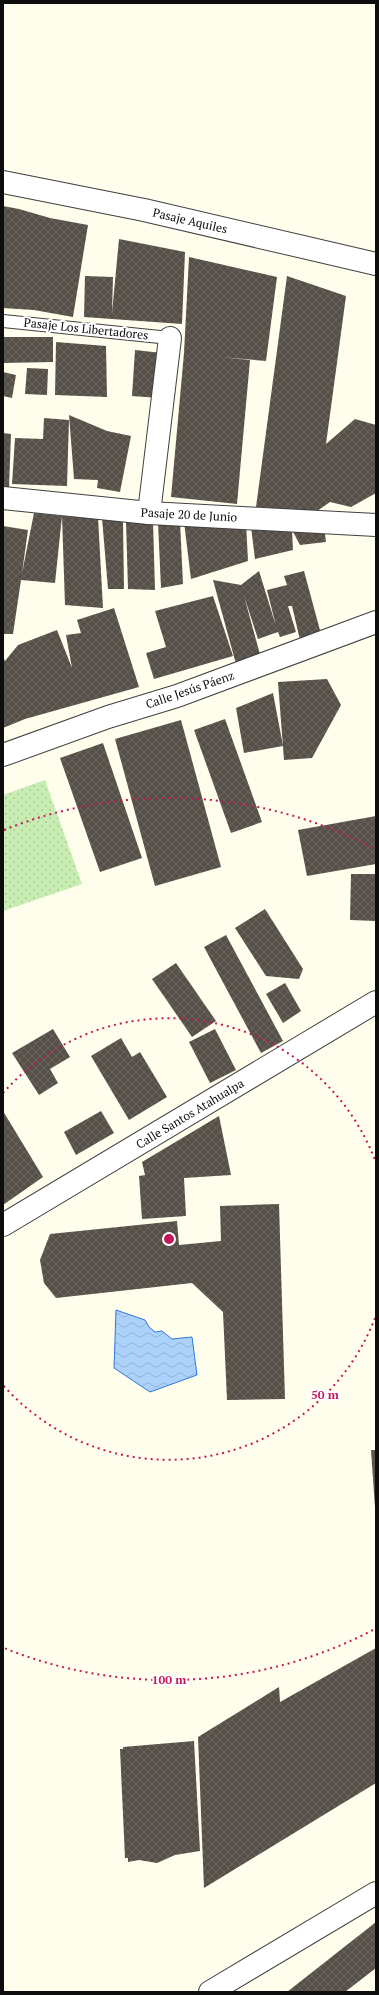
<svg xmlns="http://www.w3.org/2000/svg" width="379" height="1995" viewBox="0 0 379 1995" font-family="'PT Serif',serif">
	<defs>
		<pattern id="park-dots" width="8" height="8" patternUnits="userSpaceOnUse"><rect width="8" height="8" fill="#c7edb3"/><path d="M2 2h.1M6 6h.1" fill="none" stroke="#aaca99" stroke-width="1.8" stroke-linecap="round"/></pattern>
		<pattern id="water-waves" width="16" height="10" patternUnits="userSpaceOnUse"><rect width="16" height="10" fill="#acd1fb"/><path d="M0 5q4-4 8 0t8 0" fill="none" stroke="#93b2d6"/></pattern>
		<pattern id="building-cross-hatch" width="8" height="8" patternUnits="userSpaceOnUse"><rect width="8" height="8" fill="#565048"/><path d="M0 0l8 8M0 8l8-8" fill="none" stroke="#69645e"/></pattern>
	</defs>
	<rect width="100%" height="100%" fill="#fffeec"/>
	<path fill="url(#park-dots)" d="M45,780L82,884L3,911V795Z"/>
	<path fill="url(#water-waves)" stroke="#2d79d8" d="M116,1310L145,1320L149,1327L155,1332L162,1331L172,1339L192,1337L197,1375L150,1392L114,1368Z"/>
	<g fill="url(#building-cross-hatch)">
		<path d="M3,206L19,209L50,218L88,225L73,317L34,310L3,308Z"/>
		<path d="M119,239L185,252L182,324L84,317L85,276L113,277L112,313Z"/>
		<path d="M189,257L277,277L266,361L221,357L250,360L237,504L171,497L184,353Z"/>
		<path d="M287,276L346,296L326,444L355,419L376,425V493L351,507L330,502L317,511L256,507Z"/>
		<path d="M3,337H53V362L3,363Z"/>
		<path d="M56,342L106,346L107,397L55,395Z"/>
		<path d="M135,350L162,353L159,398L132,396Z"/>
		<path d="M27,368L48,369L47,395L25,394Z"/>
		<path d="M3,372L16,375L12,398L3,396Z"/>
		<path d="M69,415L107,431L131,436L120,492L97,488L98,480L74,479Z"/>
		<path d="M44,418L69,420L67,486L12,484L15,438L43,439Z"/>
		<path d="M3,433L11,434L9,488L3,487Z"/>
		<path d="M34,513L62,516L55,583L21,580L13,634H3V526L28,530L22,573Z"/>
		<path d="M62,516L98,517L103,608L65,605Z"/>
		<path d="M102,518L123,521L124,589H108Z"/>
		<path d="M126,521H153L155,590L128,589Z"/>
		<path d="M180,522L183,584L161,588L158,523Z"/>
		<path d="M184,522L246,523L248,561L191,579Z"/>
		<path d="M251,527L292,530L293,550L255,559Z"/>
		<path d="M324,527L326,542L300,545L292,530Z"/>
		<path d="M259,571L276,626L267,590L287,585L284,576L304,571L321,634L300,640L292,606H288L296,632L280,637L278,632L258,639L244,596L261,658L236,664L213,580L241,585Z"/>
		<path d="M213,596L233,656L154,679L146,653L166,647L155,611Z"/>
		<path d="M114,608L139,687L25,719L3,728V657L5,661L18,645L57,630L72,668L66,635L81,633L77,620Z"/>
		<path d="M327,679L341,705L312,758L284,760L278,682Z"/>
		<path d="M273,693L283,746L244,753L236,708Z"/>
		<path d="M225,719L262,822L231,833L194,730Z"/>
		<path d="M181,720L221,867L155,886L115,739Z"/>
		<path d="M103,743L142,858L100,872L60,758Z"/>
		<path d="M376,816V864L307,876L298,830Z"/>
		<path d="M351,874H376V921L350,920Z"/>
		<path d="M265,909L303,969L299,979L266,976L235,928Z"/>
		<path d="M226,935L283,1041L261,1053L204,947Z"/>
		<path d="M176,963L216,1021L192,1037L152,979Z"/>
		<path d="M285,983L301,1011L283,1023L266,994Z"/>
		<path d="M53,1029L70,1057L50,1069L58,1083L39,1095L12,1053Z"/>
		<path d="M215,1029L236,1070L210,1083L189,1042Z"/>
		<path d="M121,1038L132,1057L140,1052L167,1097L129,1120L91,1056Z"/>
		<path d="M3,1111L43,1177L3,1205Z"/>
		<path d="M101,1111L114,1133L76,1155L64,1132Z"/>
		<path d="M219,1116L231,1175L184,1178L186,1216L142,1219L139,1176L145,1175L142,1162Z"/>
		<path d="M279,1204L285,1399L227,1400L223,1312L192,1283L56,1298L44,1283L40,1260L50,1234L177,1221L179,1245L221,1241L220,1206Z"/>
		<path d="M371,1450H376V1508H375Z"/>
		<path d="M376,1648V1783L204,1888L198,1737L279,1687L280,1702Z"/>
		<path d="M194,1741L200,1851L175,1855L157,1863L139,1860L128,1862V1858H125L120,1749H123V1747Z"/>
		<path d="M376,1922V1968L345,1992H287Z"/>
	</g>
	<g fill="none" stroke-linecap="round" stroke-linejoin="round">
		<g stroke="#404040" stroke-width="14">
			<path id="service" d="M3,321L170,338"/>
		</g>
		<g stroke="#404040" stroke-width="24">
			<g id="minor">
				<path d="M3,182L144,210L376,264"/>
				<path d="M3,498L149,513L376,525"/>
				<path d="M149,513L170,338"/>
				<path d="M3,755L108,717L177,696L376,622"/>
				<path d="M3,1225L376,1002"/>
				<path d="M210,1992L376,1893"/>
			</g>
		</g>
		<use href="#service" stroke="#fff" stroke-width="12"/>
		<use href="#minor" stroke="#fff" stroke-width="22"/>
	</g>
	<g fill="none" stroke="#c2185b" stroke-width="2" stroke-dasharray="2 4">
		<path d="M375 1318A221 221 0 0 1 3 1385M3 1093A221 221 0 0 1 375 1160"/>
		<path d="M373 1630A441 441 0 0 1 4 1648M4 830A441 441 0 0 1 373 848"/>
	</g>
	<g text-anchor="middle" stroke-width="4" stroke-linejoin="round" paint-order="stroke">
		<g font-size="12" fill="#0d0d0d" stroke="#fff">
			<text transform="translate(190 221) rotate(13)" y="4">Pasaje Aquiles</text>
			<text transform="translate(86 329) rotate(6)" y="4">Pasaje Los Libertadores</text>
			<text transform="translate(189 515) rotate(3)" y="4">Pasaje 20 de Junio</text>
			<text transform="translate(190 690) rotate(-19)" y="4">Calle Jesús Páenz</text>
			<text transform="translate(190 1114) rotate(-31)" y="4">Calle Santos Atahualpa</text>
		</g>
	</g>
	<circle cx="169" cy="1239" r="6" fill="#c2185b" stroke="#fff" stroke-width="2"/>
	<g font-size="12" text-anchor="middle" font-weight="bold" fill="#c2185b" stroke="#fff" stroke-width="4" stroke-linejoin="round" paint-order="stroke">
		<text x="325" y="1399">50 m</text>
		<text x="169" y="1684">100 m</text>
	</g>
	<rect width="379" height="1995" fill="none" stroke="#0d0d0d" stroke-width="8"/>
</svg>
